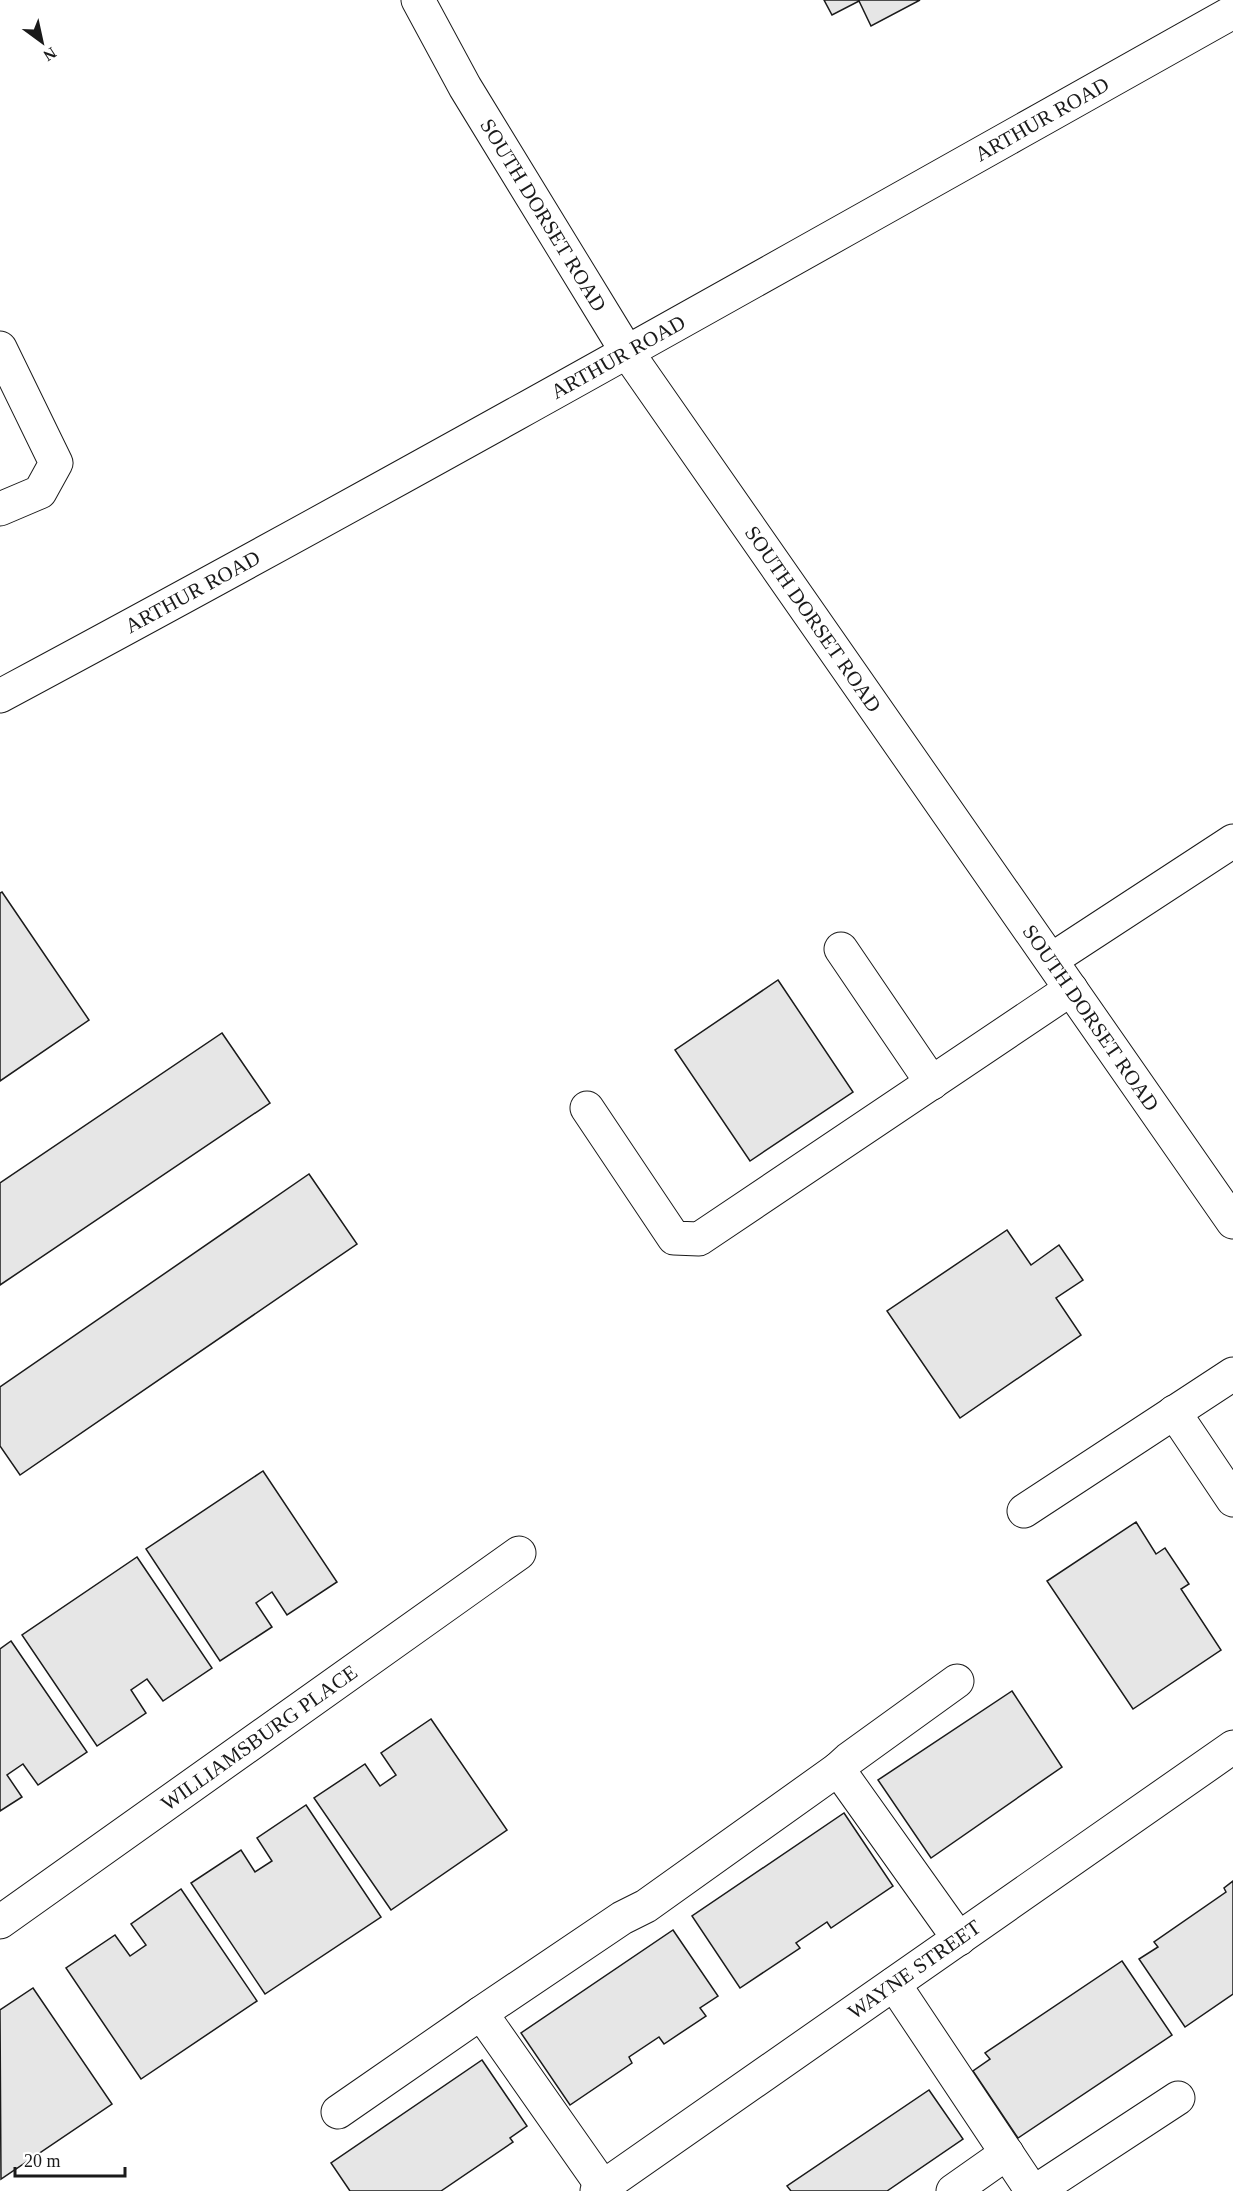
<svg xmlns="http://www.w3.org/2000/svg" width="1233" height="2191" viewBox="0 0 1233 2191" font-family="'Times New Roman',serif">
	<rect width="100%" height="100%" fill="#fff"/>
	<g fill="#e6e6e6" stroke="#1a1a1a" stroke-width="1.5">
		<path d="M824,0H920L871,26L859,1L832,15Z"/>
		<path d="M2,892L89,1020L0,1081V893Z"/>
		<path d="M778,980L853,1092L750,1161L675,1050Z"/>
		<path d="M222,1033L270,1103L0,1285V1183Z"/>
		<path d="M309,1174L357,1244L20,1475L0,1446V1387Z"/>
		<path d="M1007,1230L1031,1265L1059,1245L1083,1280L1056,1298L1081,1335L960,1418L887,1311Z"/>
		<path d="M263,1471L337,1582L287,1615L272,1592L256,1603L272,1627L220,1661L146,1549Z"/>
		<path d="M1136,1522L1156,1554L1165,1548L1189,1584L1181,1589L1221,1650L1133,1709L1047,1581Z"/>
		<path d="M137,1557L212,1668L163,1701L147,1679L131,1690L146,1713L97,1746L22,1635Z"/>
		<path d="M11,1641L87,1752L38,1785L23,1764L7,1775L22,1797L0,1811V1649Z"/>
		<path d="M1012,1691L1062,1767L931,1858L878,1780Z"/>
		<path d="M431,1719L507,1830L391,1910L314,1798L365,1764L380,1786L396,1775L381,1753Z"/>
		<path d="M306,1805L381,1917L265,1994L191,1883L241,1850L255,1872L272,1861L257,1838Z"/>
		<path d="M844,1813L893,1886L831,1928L827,1922L796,1943L800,1948L740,1988L692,1916Z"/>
		<path d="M1233,1881V1994L1185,2027L1139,1959L1158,1947L1154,1942L1226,1892L1224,1888Z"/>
		<path d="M181,1889L257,2001L141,2079L66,1968L115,1935L130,1956L146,1945L131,1924Z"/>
		<path d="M673,1930L718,1996L700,2008L706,2016L664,2044L659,2037L629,2057L632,2063L570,2105L521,2033Z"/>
		<path d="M1122,1961L1172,2035L1018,2138L973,2071L990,2059L985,2053Z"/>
		<path d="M33,1988L112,2104L1,2179L0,2010Z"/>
		<path d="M482,2060L527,2126L510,2138L513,2142L441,2191H350L331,2163Z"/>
		<path d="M929,2090L963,2139L887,2191H791L787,2186Z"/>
	</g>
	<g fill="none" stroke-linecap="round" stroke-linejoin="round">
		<g stroke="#1a1a1a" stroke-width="35">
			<g id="minor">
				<path id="s1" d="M418,0L465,87L627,352L1233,1222"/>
				<path d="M0,348L56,463L40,492L0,509"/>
				<path d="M841,949L932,1083"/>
				<path d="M1051,960L1233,841"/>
				<path d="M587,1108L674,1238L699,1239L1071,989"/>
				<path d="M1174,1412L1233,1500"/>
				<path d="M1024,1511L1233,1374"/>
				<path d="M957,1681L849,1759L838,1769L959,1939"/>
				<path id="s2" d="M0,1922L519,1553"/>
				<path d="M894,1984L1032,2191"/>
				<path d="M481,2013L622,1918L646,1906L838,1769"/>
				<path d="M338,2112L481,2013L603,2187"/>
				<path id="s3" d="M597,2191L1233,1747"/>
				<path d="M953,2191L1007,2153"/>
				<path d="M1036,2191L1178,2098"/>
			</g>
		</g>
		<g stroke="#1a1a1a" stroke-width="35">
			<g id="major">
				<path id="s4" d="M0,696C414,474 823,242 1233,12"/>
			</g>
		</g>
		<use href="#minor" stroke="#fff" stroke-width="33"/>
		<use href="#major" stroke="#fff" stroke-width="33"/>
	</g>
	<g text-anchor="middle" stroke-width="4.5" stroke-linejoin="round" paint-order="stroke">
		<g font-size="21" fill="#1a1a1a" stroke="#fff">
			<text dy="7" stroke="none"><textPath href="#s4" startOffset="1191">ARTHUR ROAD</textPath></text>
			<text dy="7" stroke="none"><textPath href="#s1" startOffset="249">SOUTH DORSET ROAD</textPath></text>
			<text dy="7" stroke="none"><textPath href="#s4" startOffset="705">ARTHUR ROAD</textPath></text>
			<text dy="7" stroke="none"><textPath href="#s4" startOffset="219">ARTHUR ROAD</textPath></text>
			<text dy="7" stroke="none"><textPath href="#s1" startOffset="735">SOUTH DORSET ROAD</textPath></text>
			<text dy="7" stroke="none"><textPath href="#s1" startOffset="1221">SOUTH DORSET ROAD</textPath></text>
			<text dy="7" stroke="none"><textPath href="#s2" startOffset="318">WILLIAMSBURG PLACE</textPath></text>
			<text dy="7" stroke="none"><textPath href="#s3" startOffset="387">WAYNE STREET</textPath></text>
		</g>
	</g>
	<g transform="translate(42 42) rotate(147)" stroke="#ffffff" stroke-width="4.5" paint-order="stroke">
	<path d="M0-4.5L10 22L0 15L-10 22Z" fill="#1a1a1a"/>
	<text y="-9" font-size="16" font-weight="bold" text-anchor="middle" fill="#1a1a1a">N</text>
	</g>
	<path d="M15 2167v9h110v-9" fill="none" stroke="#1a1a1a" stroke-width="3"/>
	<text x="24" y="2167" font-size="18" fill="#1a1a1a" stroke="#ffffff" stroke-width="4.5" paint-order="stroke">20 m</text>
</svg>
